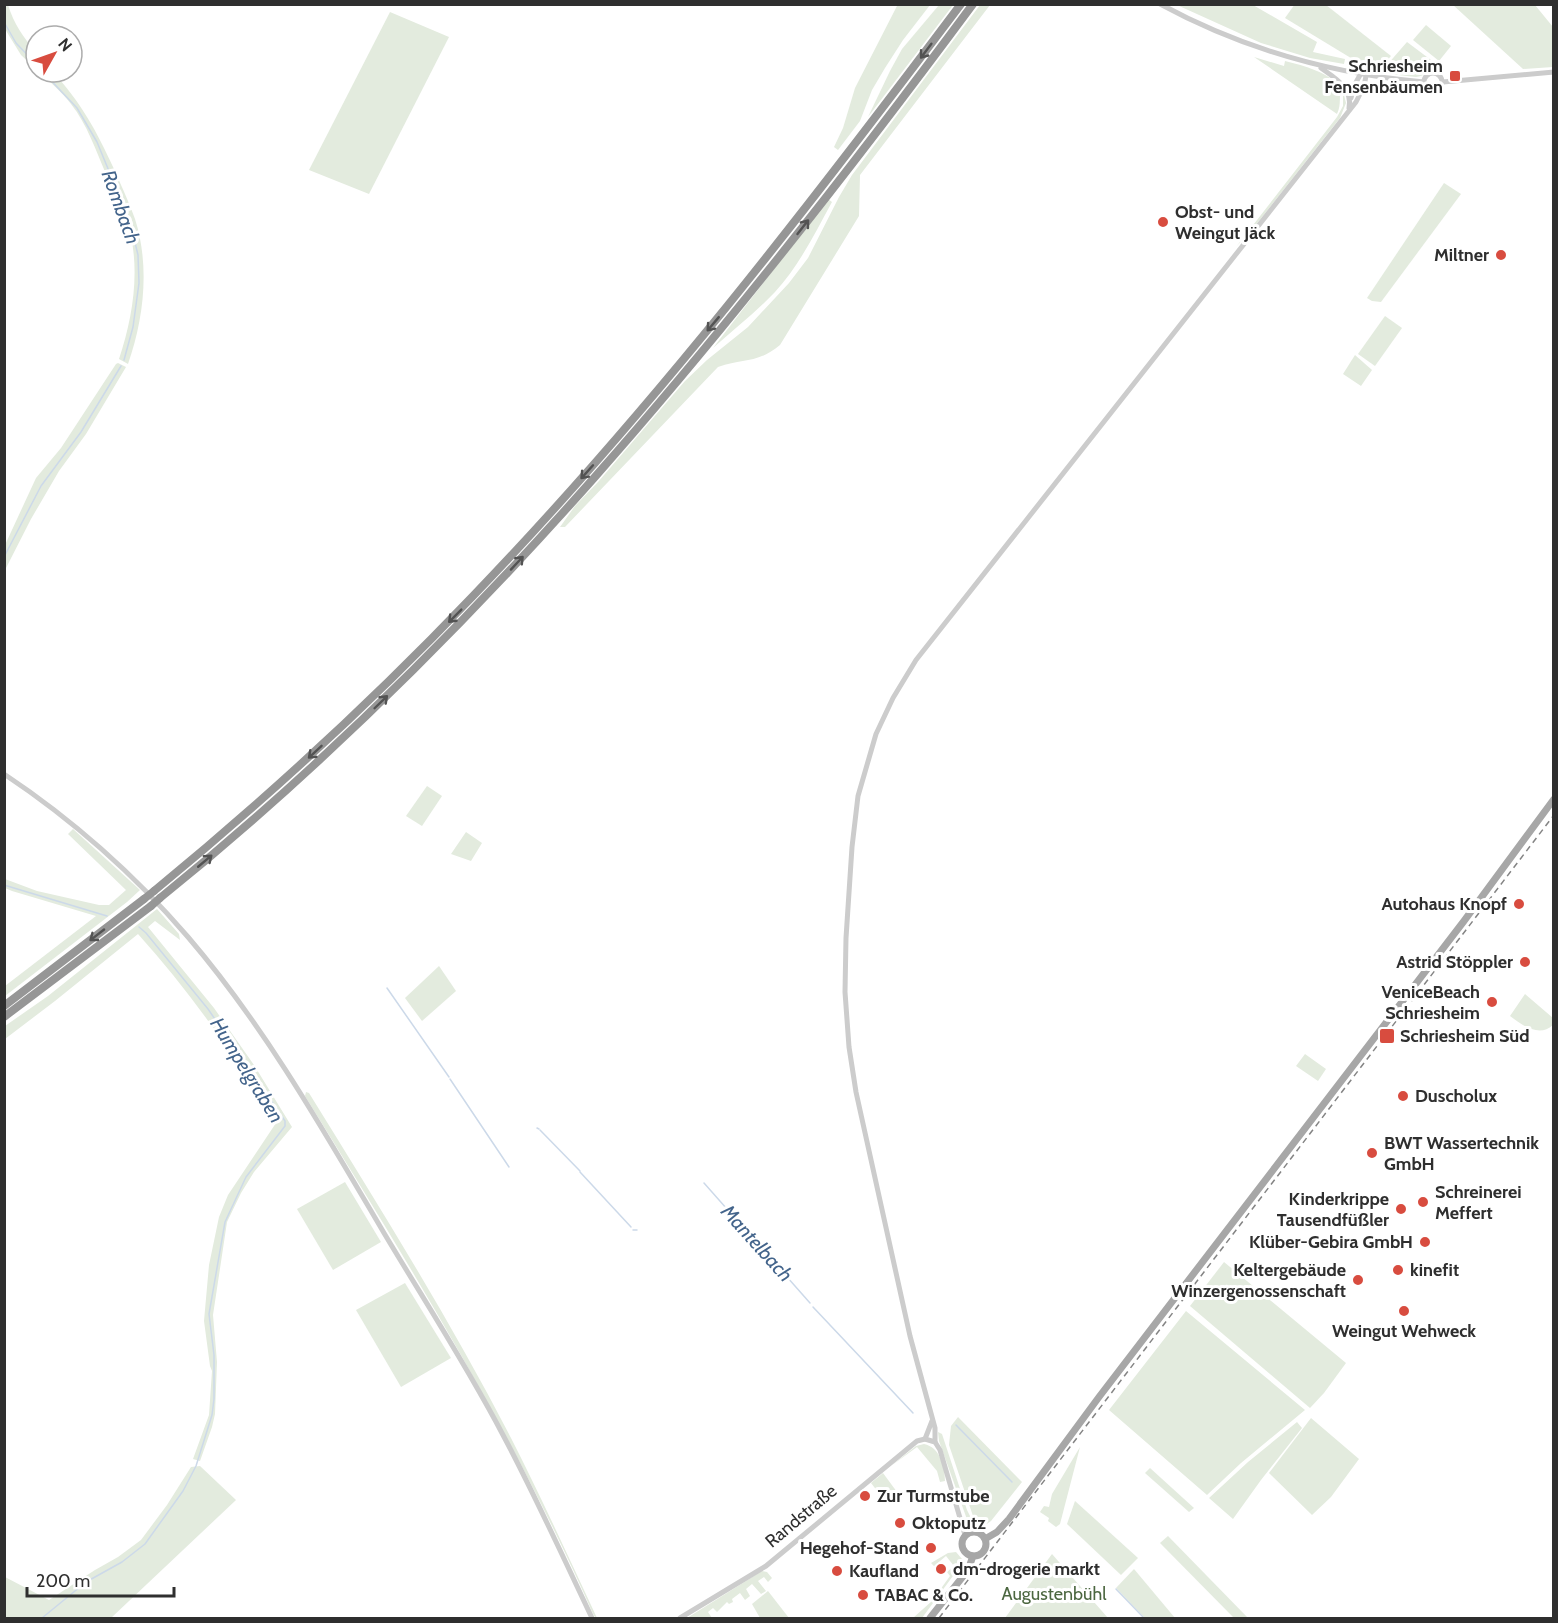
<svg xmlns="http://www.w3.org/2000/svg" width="1558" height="1623" viewBox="0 0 1558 1623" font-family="Cabin,sans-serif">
	<rect width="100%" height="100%" fill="#fff"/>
	<g fill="#e3ebde">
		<path d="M898,4L930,5L903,40L885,68L872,90L860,121L838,150L834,147L843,128L855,88Z"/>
		<path d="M1295,4L1326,5L1391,56L1378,71L1369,69L1285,18Z"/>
		<path d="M4,5H8C14,24 23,37 36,52V69L21,55L5,29Z"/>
		<path d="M939,5H953L868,117L890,71L902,49Z"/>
		<path d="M980,5H990L860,175L859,216L780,345C757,364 744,358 718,367L565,527H560L575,506L598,482L685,381L707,360L748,327L789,283L808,258L839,197L852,175Z"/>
		<path d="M1177,5H1253L1317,42L1313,52L1345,59L1344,64L1310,58L1261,43Z"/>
		<path d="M1453,5H1535L1553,27V67L1523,69Z"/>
		<path d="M390,12L449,37L369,194L309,170Z"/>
		<path d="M1426,25L1451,46L1439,61L1413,40Z"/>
		<path d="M1407,42L1431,60L1437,70C1429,71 1424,76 1416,77L1380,73Z"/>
		<path d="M1254,57L1284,66L1285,61C1305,66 1328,72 1342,88C1338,96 1342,104 1337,114Z"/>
		<path d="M39,72H53C82,104 96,130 114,169C121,185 129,202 135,219C150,266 144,318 128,364L119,359C133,317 141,269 128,224C123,207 113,190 106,174C96,151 87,124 71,104C62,92 50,82 39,72Z"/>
		<path d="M1343,91L1346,103L1340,118L1259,221L1236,247L1337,117L1343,106Z"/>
		<path d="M1444,183L1461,194L1381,302L1372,301L1367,298Z"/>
		<path d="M828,199L832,202C815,233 799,266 775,292C756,312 734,329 713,348Z"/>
		<path d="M1385,316L1402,328L1375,366L1358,354Z"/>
		<path d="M1355,355L1372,370L1361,386L1343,374Z"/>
		<path d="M118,363L126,367L86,434L59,471L31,519L5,570V545L36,478L61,448L116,364Z"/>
		<path d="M427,786L442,796L422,826L406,816Z"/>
		<path d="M73,829L140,890L127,902L5,996V986L96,916L12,891L5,888V879L37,891L99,905H109L126,890L68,834Z"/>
		<path d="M466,832L482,843L471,861L451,854Z"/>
		<path d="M157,909L179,934L180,940L155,921L148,927L214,1008L254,1065L292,1127L254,1172L241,1193L227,1222L213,1315L217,1362L215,1414L212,1427L200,1461L193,1459L209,1415L212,1371L210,1366L204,1321L209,1265L219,1217L228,1195L276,1123C235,1056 191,993 138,934L55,1001L5,1039V1026L48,996Z"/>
		<path d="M439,966L456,991L422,1021L405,998Z"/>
		<path d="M1525,994L1553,1018V1025C1539,1038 1522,1025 1510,1016Z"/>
		<path d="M1305,1054L1326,1069L1318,1081L1296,1066Z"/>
		<path d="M306,1092L309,1093C379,1206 450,1320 511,1438C541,1497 569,1558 597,1618L594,1616C514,1434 409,1264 305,1096Z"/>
		<path d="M345,1182L381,1242L333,1270L297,1209Z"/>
		<path d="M1224,1262L1346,1363L1324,1393L1310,1408L1190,1306Z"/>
		<path d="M405,1283L451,1358L401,1387L356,1310Z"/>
		<path d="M1186,1311L1305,1410L1241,1463L1207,1495L1109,1410Z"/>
		<path d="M958,1417L1022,1482L991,1521L984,1526L979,1524L973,1516L949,1445L951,1426Z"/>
		<path d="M1311,1418L1359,1459L1331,1497L1312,1515L1269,1473Z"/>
		<path d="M1297,1422L1302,1428L1261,1480L1233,1519L1209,1498L1248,1462Z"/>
		<path d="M938,1432L942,1434L967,1510L973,1522L969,1525L939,1441Z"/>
		<path d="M924,1444C940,1447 945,1467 945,1481L940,1482L937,1471L917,1447L891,1466L916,1446Z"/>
		<path d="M1080,1447L1060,1524L1056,1527L1048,1521L1049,1518L1040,1512L1044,1506L1049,1507L1052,1494Z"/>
		<path d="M200,1466L236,1500L111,1618H5V1577L49,1600L95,1570L118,1557L141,1540L167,1505L191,1467Z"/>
		<path d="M1150,1468L1194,1508L1189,1512L1145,1473Z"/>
		<path d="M883,1473L897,1492L885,1501L871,1483Z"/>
		<path d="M1075,1501L1138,1558L1121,1575L1067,1524Z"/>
		<path d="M1168,1536L1248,1618H1234L1160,1543Z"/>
		<path d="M956,1552L962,1559L961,1565L922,1618H913L932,1601L950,1576L947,1572L954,1566L946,1556L934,1566L931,1563L948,1553Z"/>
		<path d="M1052,1554L1108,1618H1005Z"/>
		<path d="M1134,1569L1175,1618H1145L1116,1588Z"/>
		<path d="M762,1571L767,1572L772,1578L768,1582L764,1577L758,1581L766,1591L761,1594L752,1584L746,1589L750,1596L745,1600L740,1593L732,1599L733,1602L729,1604L727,1602L717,1612L713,1608L708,1612L712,1618L702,1617L687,1618Z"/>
		<path d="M768,1591L789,1618H760L752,1604Z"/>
	</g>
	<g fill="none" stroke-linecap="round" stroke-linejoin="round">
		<g stroke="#ccd9e9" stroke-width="1.5">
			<path d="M4,22L16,43L36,64"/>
			<path d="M43,72L77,108L97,142L130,222L138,255L139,283L133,327L124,360"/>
			<path d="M4,557L41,486L81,432L121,366"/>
			<path d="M4,885L107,916"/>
			<path d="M387,988L449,1077"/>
			<path d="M450,1079L509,1167"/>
			<path d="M537,1128L539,1129"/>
			<path d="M540,1130L580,1171"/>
			<path d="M580,1172L631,1227"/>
			<path d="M704,1183L810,1303"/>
			<path d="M633,1230H637"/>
			<path d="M813,1307L913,1413"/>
			<path d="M956,1425L1012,1482"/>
			<path d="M1116,1589L1144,1618"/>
			<path d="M42,1618L86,1582L122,1562L145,1544L183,1491L196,1466L212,1415L214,1399V1355L209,1314L225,1222L246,1177L285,1126V1121L208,1009L146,933L139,927"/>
		</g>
		<g stroke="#ccc" stroke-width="5">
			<path d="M1160,4C1243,49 1331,74 1424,82"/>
			<path d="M1321,68C1335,78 1353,88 1349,108"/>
			<circle cx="1433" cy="82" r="9"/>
			<path d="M1443,82L1554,72"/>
			<path d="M1351,98L1354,86L1360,75"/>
			<path d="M4,774C73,820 134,874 188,937C265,1027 324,1131 384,1233C424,1300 467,1366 503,1435C535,1495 563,1557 592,1618"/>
			<path d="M925,1439L932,1421"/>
			<path d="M935,1442V1428L910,1336L856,1092L849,1047L845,992L846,938L852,847L858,796L876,734L893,698L916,660L1356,102L1364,86L1366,76"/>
			<path d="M963,1521L971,1532"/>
			<path d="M680,1618L766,1566L917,1441L925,1439L935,1442L940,1450L965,1535"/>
		</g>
		<g stroke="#a7a7a7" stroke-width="7">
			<circle cx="974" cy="1544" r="12"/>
			<path d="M985,1539L997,1532L1009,1519L1099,1397L1464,921L1554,799"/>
			<path d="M930,1618L968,1570L973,1556"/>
		</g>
		<g stroke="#969696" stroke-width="8">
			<path d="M154,891C266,799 373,701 473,596C651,411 807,209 961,4"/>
			<path d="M160,898C475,644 733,328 973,4"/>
			<path d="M4,1006L144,899"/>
			<path d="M4,1017L151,906"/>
		</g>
		<path stroke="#848484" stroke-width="1.5" stroke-dasharray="6 4.5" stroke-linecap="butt" d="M939,1618L1554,815"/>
		<g stroke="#969696" stroke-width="8">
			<path d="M144,899L154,891"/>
			<path d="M151,906L160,898"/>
		</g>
	</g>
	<defs><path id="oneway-shaft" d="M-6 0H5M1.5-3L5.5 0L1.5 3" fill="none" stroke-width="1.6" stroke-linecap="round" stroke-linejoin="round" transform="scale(1.5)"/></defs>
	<g stroke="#535353">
		<use href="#oneway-shaft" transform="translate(926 51) rotate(127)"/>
		<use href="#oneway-shaft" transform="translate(803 227) rotate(-52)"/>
		<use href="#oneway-shaft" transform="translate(713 324) rotate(130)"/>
		<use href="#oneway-shaft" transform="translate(587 472) rotate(132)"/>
		<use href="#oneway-shaft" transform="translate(517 563) rotate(-47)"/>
		<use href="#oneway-shaft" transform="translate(455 616) rotate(135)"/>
		<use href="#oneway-shaft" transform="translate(381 702) rotate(-44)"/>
		<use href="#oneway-shaft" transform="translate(315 752) rotate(137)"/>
		<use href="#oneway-shaft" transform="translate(205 861) rotate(-40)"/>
		<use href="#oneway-shaft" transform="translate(97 935) rotate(142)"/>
	</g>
	<g fill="#d84c3f" stroke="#fff" stroke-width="2">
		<rect x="1449" y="70" width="12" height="12" rx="3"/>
		<circle cx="1163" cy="222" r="6"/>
		<circle cx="1501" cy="255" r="6"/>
		<circle cx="1519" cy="904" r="6"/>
		<circle cx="1525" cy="962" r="6"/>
		<circle cx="1492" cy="1002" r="6"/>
		<rect x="1379" y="1028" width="16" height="16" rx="3"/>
		<circle cx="1403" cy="1096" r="6"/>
		<circle cx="1372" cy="1153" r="6"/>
		<circle cx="1423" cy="1202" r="6"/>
		<circle cx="1401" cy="1209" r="6"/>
		<circle cx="1425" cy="1242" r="6"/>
		<circle cx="1398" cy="1270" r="6"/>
		<circle cx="1358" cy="1280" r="6"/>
		<circle cx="1404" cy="1311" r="6"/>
		<circle cx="865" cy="1496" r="6"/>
		<circle cx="900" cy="1523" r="6"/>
		<circle cx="931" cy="1548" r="6"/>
		<circle cx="941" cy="1569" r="6"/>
		<circle cx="837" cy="1571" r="6"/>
		<circle cx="863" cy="1595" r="6"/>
	</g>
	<g text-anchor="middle" stroke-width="6" stroke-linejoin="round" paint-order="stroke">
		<g font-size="18" font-weight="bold" fill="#2f2f2f" stroke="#fff" text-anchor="start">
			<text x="1443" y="72" text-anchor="end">Schriesheim<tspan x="1443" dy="21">Fensenbäumen</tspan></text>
			<text x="1175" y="218">Obst- und<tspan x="1175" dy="21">Weingut Jäck</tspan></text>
			<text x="1489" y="261" text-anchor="end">Miltner</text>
			<text x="1507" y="910" text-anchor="end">Autohaus Knopf</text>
			<text x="1513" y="968" text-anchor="end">Astrid Stöppler</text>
			<text x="1480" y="998" text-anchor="end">VeniceBeach<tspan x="1480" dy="21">Schriesheim</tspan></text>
			<text x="1400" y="1042">Schriesheim Süd</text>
			<text x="1415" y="1102">Duscholux</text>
			<text x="1384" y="1149">BWT Wassertechnik<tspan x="1384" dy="21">GmbH</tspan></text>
			<text x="1435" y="1198">Schreinerei<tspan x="1435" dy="21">Meffert</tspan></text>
			<text x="1389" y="1205" text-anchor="end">Kinderkrippe<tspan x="1389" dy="21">Tausendfüßler</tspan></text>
			<text x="1413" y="1248" text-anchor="end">Klüber-Gebira GmbH</text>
			<text x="1346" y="1276" text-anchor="end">Keltergebäude<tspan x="1346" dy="21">Winzergenossenschaft</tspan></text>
			<text x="1410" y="1276">kinefit</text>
			<text x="1404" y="1337" text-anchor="middle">Weingut Wehweck</text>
			<text x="877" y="1502">Zur Turmstube</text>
			<text x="912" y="1529">Oktoputz</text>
			<text x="919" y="1554" text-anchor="end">Hegehof-Stand</text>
			<text x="953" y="1575">dm-drogerie markt</text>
			<text x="849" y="1577">Kaufland</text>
			<text x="875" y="1601">TABAC &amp; Co.</text>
		</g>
		<g font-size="18" fill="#2f2f2f" stroke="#fff">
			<text transform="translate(801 1516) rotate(-40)" y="6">Randstraße</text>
		</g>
		<g font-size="18" fill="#4c6740" stroke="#fff">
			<text x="1054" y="1600">Augustenbühl</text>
		</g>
		<g font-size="20" font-style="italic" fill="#43648b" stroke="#fff">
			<text transform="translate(121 207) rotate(70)" y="7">Rombach</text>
			<text transform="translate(247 1070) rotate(58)" y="7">Humpelgraben</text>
			<text transform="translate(757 1243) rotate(48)" y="7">Mantelbach</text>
		</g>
	</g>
	<rect width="1558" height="1623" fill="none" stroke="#2f2f2f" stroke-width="12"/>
	<g transform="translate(54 54) rotate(50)"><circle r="28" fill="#ffffff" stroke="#acacac" stroke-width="1.5"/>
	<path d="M0-4.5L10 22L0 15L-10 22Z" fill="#d84c3f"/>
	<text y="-9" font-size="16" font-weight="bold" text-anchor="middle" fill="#2f2f2f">N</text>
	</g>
	<path d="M27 1587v9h147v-9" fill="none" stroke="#2f2f2f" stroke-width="3"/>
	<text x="36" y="1587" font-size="18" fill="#2f2f2f" stroke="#ffffff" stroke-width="4.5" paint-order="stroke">200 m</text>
</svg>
